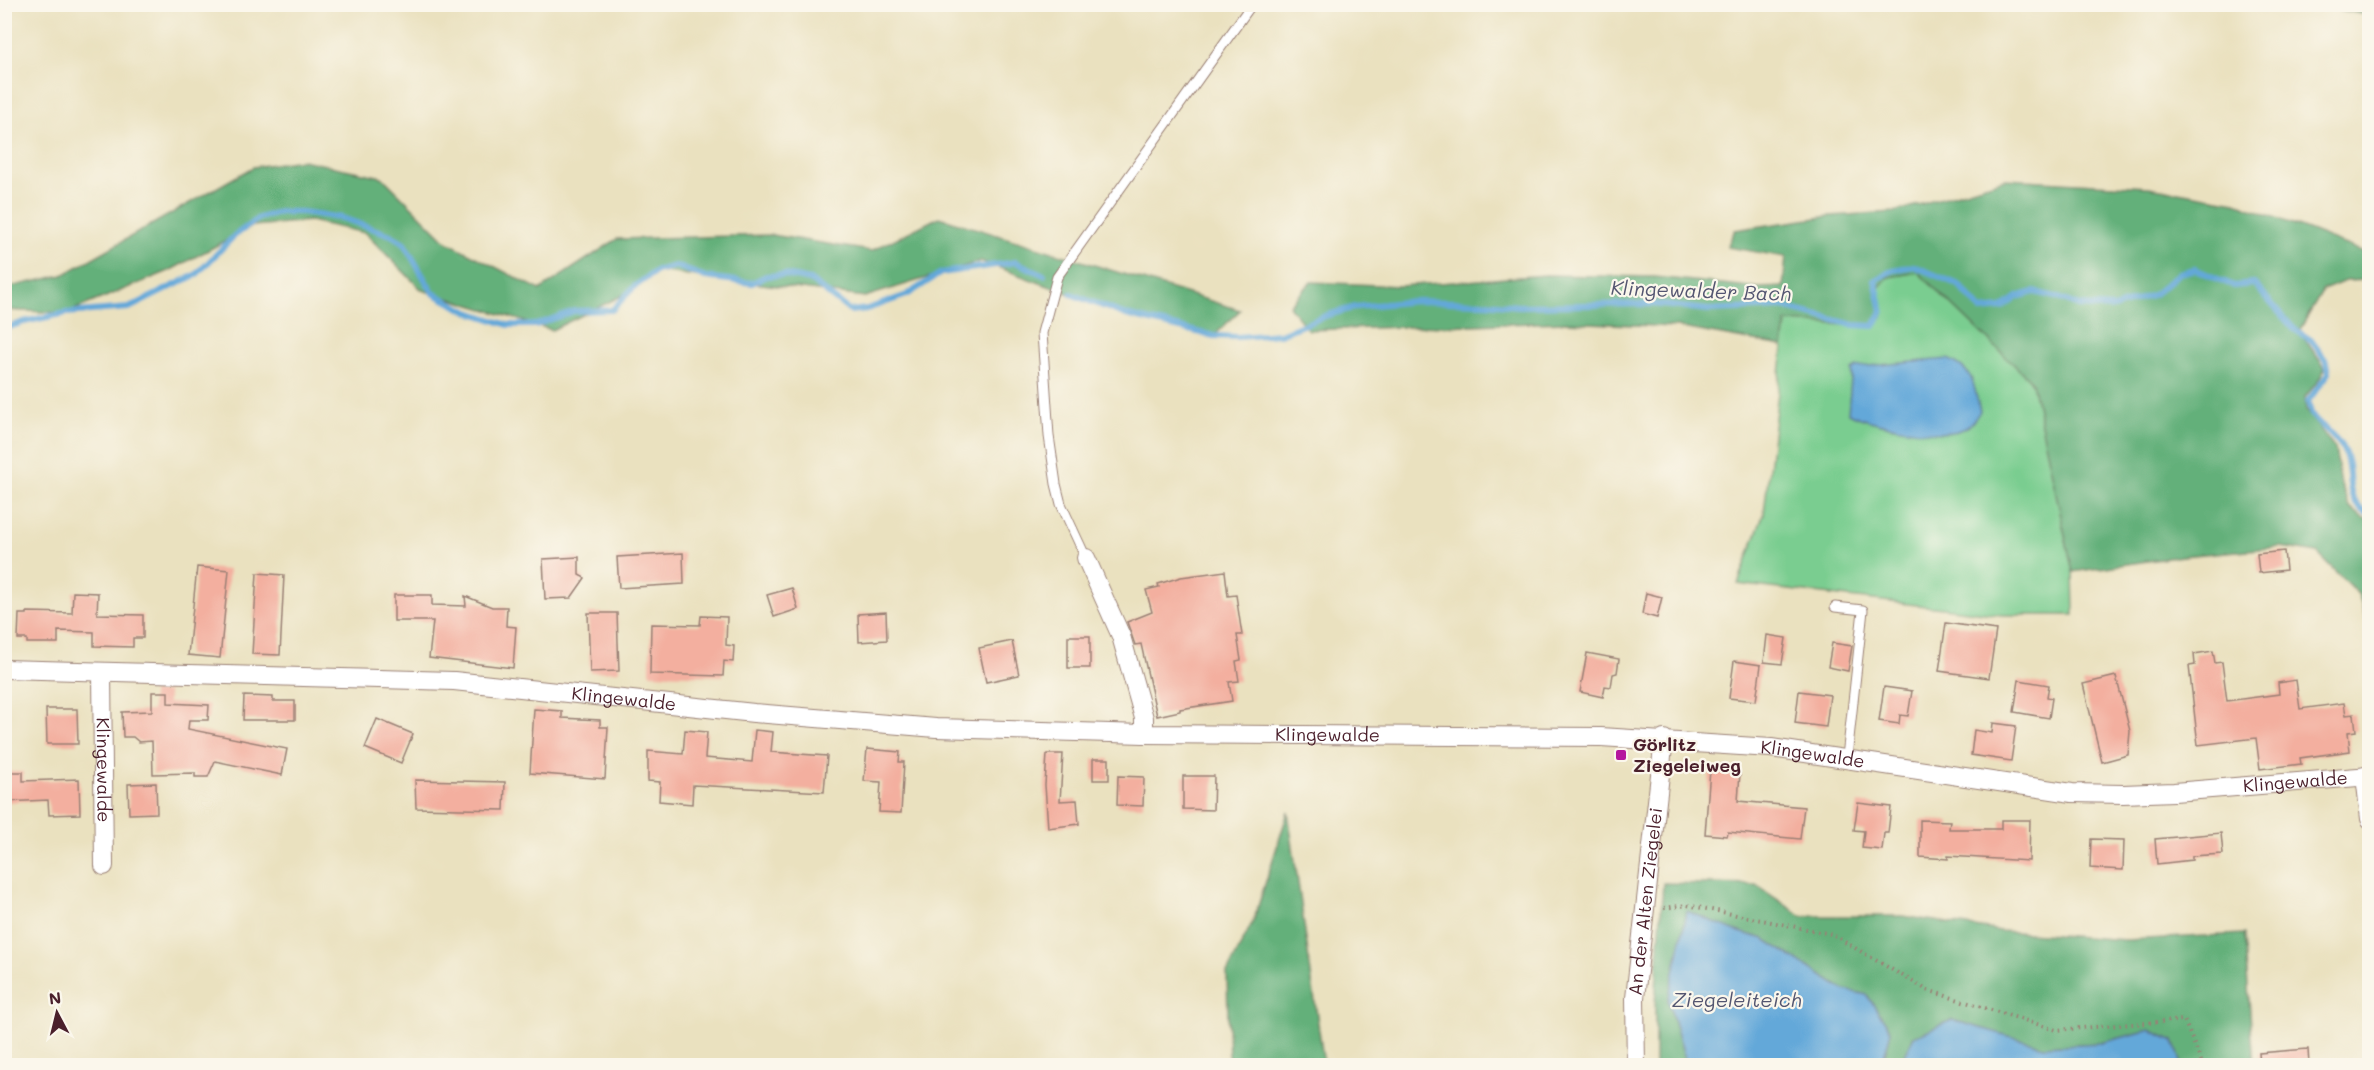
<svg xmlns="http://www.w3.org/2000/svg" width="2374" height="1070" viewBox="0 0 2374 1070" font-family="Mali,sans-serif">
	<rect width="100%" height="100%" fill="#fbf7ec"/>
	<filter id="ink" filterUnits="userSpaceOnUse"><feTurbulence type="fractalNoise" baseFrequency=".0167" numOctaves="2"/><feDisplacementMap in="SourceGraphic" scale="12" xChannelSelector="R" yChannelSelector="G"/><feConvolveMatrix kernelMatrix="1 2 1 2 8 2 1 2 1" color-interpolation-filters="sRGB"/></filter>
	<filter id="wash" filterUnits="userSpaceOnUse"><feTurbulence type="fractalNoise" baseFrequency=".008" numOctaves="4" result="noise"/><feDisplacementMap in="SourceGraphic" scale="24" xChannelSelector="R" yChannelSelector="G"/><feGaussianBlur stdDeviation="1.35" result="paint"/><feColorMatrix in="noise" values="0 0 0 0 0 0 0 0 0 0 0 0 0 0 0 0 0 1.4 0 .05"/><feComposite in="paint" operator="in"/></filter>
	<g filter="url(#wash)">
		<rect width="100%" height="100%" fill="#eae1bf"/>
		<path fill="#7acd90" stroke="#62765e" stroke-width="1.5" d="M1918,272L2032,382L2073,572L2074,615H2002L1738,584L1764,513L1786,322L1874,326L1883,315L1876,291L1888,277Z"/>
		<g fill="#63b07a" stroke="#566852" stroke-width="1.5">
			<path d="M2312,5H2369V15Z"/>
			<path d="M302,160L382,177L447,242L540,290L617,239L772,235L871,251L939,217L1240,310L1214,336L1129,316L981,261L865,297L656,271L621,296L552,330L422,290L365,233L310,221L253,226L169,271L66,313L5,310V288L63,275L253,167Z"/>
			<path d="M2005,179L2149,187L2236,202L2369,254V280L2345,281L2323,290L2299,331L2325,368L2319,380L2305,397L2306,411L2335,448L2341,484L2348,505L2363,518L2369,519V628L2358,594L2317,553L2281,547L2182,556L2073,572L2032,382L1918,272L1888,277L1876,291L1883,315L1874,326L1786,322L1783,346L1677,327L1567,322L1308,330L1289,306L1311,282L1400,286L1546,275L1655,277L1760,288L1783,287L1786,257L1727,247L1735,230L1830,216L1895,212Z"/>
			<path d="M1288,812L1324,1065H1229L1227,973L1254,919Z"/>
			<path d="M1663,883L1756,885L1802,916H1902L2001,931L2126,940L2244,934L2254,1065H2182L2174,1041L2150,1030L2101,1043L2044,1046L1952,1020L1914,1036L1900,1065L1882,1066L1891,1031L1867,995L1844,990L1764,939L1736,931L1668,1001L1687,1065L1655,1066V1004Z"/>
		</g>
		<g fill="#64a8d9" stroke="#576482" stroke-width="1.5">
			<path d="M1948,359C1976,371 1973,385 1980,411C1975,420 1970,426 1960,430C1939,439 1869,423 1848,413L1852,370L1857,367Z"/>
			<path d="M1687,911L1736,931L1764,939L1844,990L1867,995L1891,1031L1882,1065H1687L1668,1001Z"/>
			<path d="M1952,1020L2044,1046L2101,1043L2150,1030L2174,1041L2182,1065H1900L1914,1036Z"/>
		</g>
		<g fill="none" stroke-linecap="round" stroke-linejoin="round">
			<g stroke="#64a8d9" stroke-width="6">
				<path d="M1071,294L1126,315L1214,336L1237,337L1280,334L1328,315L1356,307L1415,301L1485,303L1519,306L1652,304L1709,310L1783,307L1854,325L1874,326L1882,311L1875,280L1893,270L1914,266L1959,285L1981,310L2002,308L2017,297L2034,292L2056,297L2079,306L2114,308L2155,294L2179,273L2195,269L2234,286L2254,284L2294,329L2311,340L2327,362L2329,373L2308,401C2309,405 2310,411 2312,415C2319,426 2336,434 2343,449C2356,474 2339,498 2370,515"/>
				<path d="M4,329L24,322L66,313L129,308L197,274L234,236L259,218L279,212H302L342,218L391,235L403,242L433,293L466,311L508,325H536L574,311L612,310L634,287L656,271L676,266L705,277L752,283L766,276L785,275L810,280L850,311L867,309L907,295L941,273L1016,262L1044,275"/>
			</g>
		</g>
		<g id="blocks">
			<g fill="#f3af9f">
				<path d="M2284,551L2286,570L2259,573L2257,554Z"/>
				<path d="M683,553L684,584L619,588L617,557Z"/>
				<path d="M579,557V575L585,578L571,598L545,599L543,559Z"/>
				<path d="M197,567L229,570L220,658L188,655Z"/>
				<path d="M1225,571L1228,596L1236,595L1242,635H1237L1241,660L1236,661L1239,681L1229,682L1232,701L1180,709V711L1157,716L1141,644L1135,645L1127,622L1152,612L1146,590L1159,587L1158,584L1181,577Z"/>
				<path d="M257,573L284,575L280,655L252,654Z"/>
				<path d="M792,588L798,609L774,617L767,595Z"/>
				<path d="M73,592L98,593L97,614L143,615V638H133V647L94,646V632L58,631V643H27V639H18L19,614H27V612L72,613Z"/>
				<path d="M1646,593L1662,597L1657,618L1642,614Z"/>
				<path d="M394,595H432V605L466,606L465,596L492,607H507L506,626L516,627L513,668L429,658L433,621H394Z"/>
				<path d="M886,612L887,640L859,642L858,614Z"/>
				<path d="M588,613H617L619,671L590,672Z"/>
				<path d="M701,616L727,617L726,645L734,646L733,662L724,661L723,676L650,674L651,624L700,625Z"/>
				<path d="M1946,623L1996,630L1989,678L1939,671Z"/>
				<path d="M1767,635L1786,638L1782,664L1764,662Z"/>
				<rect x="1068" y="636" width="22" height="32"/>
				<path d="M1012,641L1019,675L986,682L979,648Z"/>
				<path d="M1832,643L1852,646L1848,671L1828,667Z"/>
				<path d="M2213,651L2215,663L2222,662L2227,701L2279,694L2278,683L2296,680L2300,709L2344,703L2346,715L2354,714L2356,731L2348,732L2350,751L2300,758L2301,764L2260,769L2256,738L2198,745L2189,666L2195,665L2194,654Z"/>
				<path d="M1587,653L1619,659L1617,673L1613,674L1611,687L1605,686L1603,697L1580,692Z"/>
				<path d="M1734,661L1761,665L1756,701L1729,698Z"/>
				<path d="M2116,676L2130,731L2128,755L2102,762L2083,684Z"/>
				<path d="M2019,680L2049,685L2047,697L2052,698L2049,718L2014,712Z"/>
				<path d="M1884,687L1912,691L1908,716L1900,715L1899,724L1879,721Z"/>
				<path d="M1799,691L1830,695L1826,727L1795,723Z"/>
				<path d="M152,692H168V703L209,705L208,720H189L188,729L287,749L282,775L215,761L208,777H195V773L153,774L152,741L139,742L133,737H123L122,712L152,711Z"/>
				<path d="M244,696L273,697V701H295V720H243Z"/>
				<path d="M46,709H77L78,744H47Z"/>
				<path d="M534,709L562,711V718L600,720V727H608L605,779L530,773Z"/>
				<path d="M377,719L413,734L401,763L365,748Z"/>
				<path d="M1993,723L2016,726L2011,761L1971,755L1974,730L1992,733Z"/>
				<path d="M685,730L707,732L705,758L752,762L755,730L773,732L771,752L827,756L824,792L693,785L692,804L659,801L660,782L648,781V751L683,754Z"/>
				<path d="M867,749L900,752L899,762H904L901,813L879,812L881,782L864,781Z"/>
				<path d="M1047,754H1063L1060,801L1077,800L1079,824L1048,828L1045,785Z"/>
				<rect x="1093" y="759" width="16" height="21"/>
				<path d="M1710,770L1740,773L1738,801L1804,807L1800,839L1728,832L1727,836L1705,834Z"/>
				<path d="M4,772H23V781L79,779L80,814L49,815L48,800L4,802Z"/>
				<path d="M1118,776L1144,777L1143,806L1117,805Z"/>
				<path d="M1183,776H1214L1213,810L1183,809Z"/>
				<path d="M415,780L505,782L504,810L416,808Z"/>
				<path d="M156,783L157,813L129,814L128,784Z"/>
				<path d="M1858,803L1891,807L1888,833H1884L1882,850L1862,848L1864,831L1854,830Z"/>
				<path d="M1920,820L1950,821L1949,829H2001V820H2030L2029,861L1948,856V859L1920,857Z"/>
				<path d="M2221,833L2223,854L2192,856V860L2157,864L2155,839Z"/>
				<path d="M2091,839L2124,840L2123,870L2090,868Z"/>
				<path d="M2308,1049L2309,1065H2260L2259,1053Z"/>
			</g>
		</g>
	</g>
	<g filter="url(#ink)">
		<use href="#blocks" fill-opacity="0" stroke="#9a8075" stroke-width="1.5"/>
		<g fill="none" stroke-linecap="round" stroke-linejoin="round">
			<g stroke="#9a8075" stroke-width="11">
				<g id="lane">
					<path d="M1086,558L1061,504L1056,484L1049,436L1042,333L1057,277L1252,4"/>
					<path d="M1835,607L1863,610L1847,757"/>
				</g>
			</g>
			<g stroke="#9a8075" stroke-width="20">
				<g id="street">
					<path d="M1086,558L1121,636L1144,718V734"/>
					<path id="s1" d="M4,669L454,681L754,713L936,728L1144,734L1601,737L1771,748L2072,793L2123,794L2174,792L2370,776"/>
					<path id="s2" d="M102,672L104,866"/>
					<path d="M2365,776L2370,819"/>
					<path id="s3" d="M1636,1066L1635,998L1664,739"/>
				</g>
			</g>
			<path stroke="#9a8075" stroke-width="4" stroke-dasharray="1.5 4.5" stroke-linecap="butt" d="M1664,908L1687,905L1831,934L1927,990L2056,1030L2184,1020L2203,1066"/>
			<use href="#lane" stroke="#fff" stroke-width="9"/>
			<use href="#street" stroke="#fff" stroke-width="18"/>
		</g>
	</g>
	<rect fill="#b5179e" stroke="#fbf7ec" stroke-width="2" x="1615" y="749" width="12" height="12" rx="3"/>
	<g text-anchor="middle" stroke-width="4.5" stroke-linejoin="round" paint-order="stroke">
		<g font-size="18" fill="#4a1f2b" stroke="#fbf7ec">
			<text dy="6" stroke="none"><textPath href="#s1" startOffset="621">Klingewalde</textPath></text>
			<text dy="6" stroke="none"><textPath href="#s1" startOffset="1326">Klingewalde</textPath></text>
			<text dy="6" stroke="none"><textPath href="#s1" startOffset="1812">Klingewalde</textPath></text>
			<text dy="6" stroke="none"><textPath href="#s2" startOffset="98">Klingewalde</textPath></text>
			<text dy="6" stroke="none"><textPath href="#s1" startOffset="2298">Klingewalde</textPath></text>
			<text dy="6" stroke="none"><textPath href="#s3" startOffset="165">An der Alten Ziegelei</textPath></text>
		</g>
		<g font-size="18" font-weight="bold" fill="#4a1f2b" stroke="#fbf7ec" text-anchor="start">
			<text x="1633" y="751">Görlitz<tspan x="1633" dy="21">Ziegeleiweg</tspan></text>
		</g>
		<g font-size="20" font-style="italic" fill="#545671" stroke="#fbf7ec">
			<text transform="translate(1701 291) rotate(2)" y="7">Klingewalder Bach</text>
			<text x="1737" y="1007">Ziegeleiteich</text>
		</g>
	</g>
	<rect width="2374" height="1070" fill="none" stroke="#fbf7ec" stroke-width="24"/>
	<g transform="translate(57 1013) rotate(353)" stroke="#fbf7ec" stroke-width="4.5" paint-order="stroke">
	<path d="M0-4.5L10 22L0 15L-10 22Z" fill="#4a1f2b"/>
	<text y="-9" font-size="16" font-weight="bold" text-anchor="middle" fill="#4a1f2b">N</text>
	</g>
</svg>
